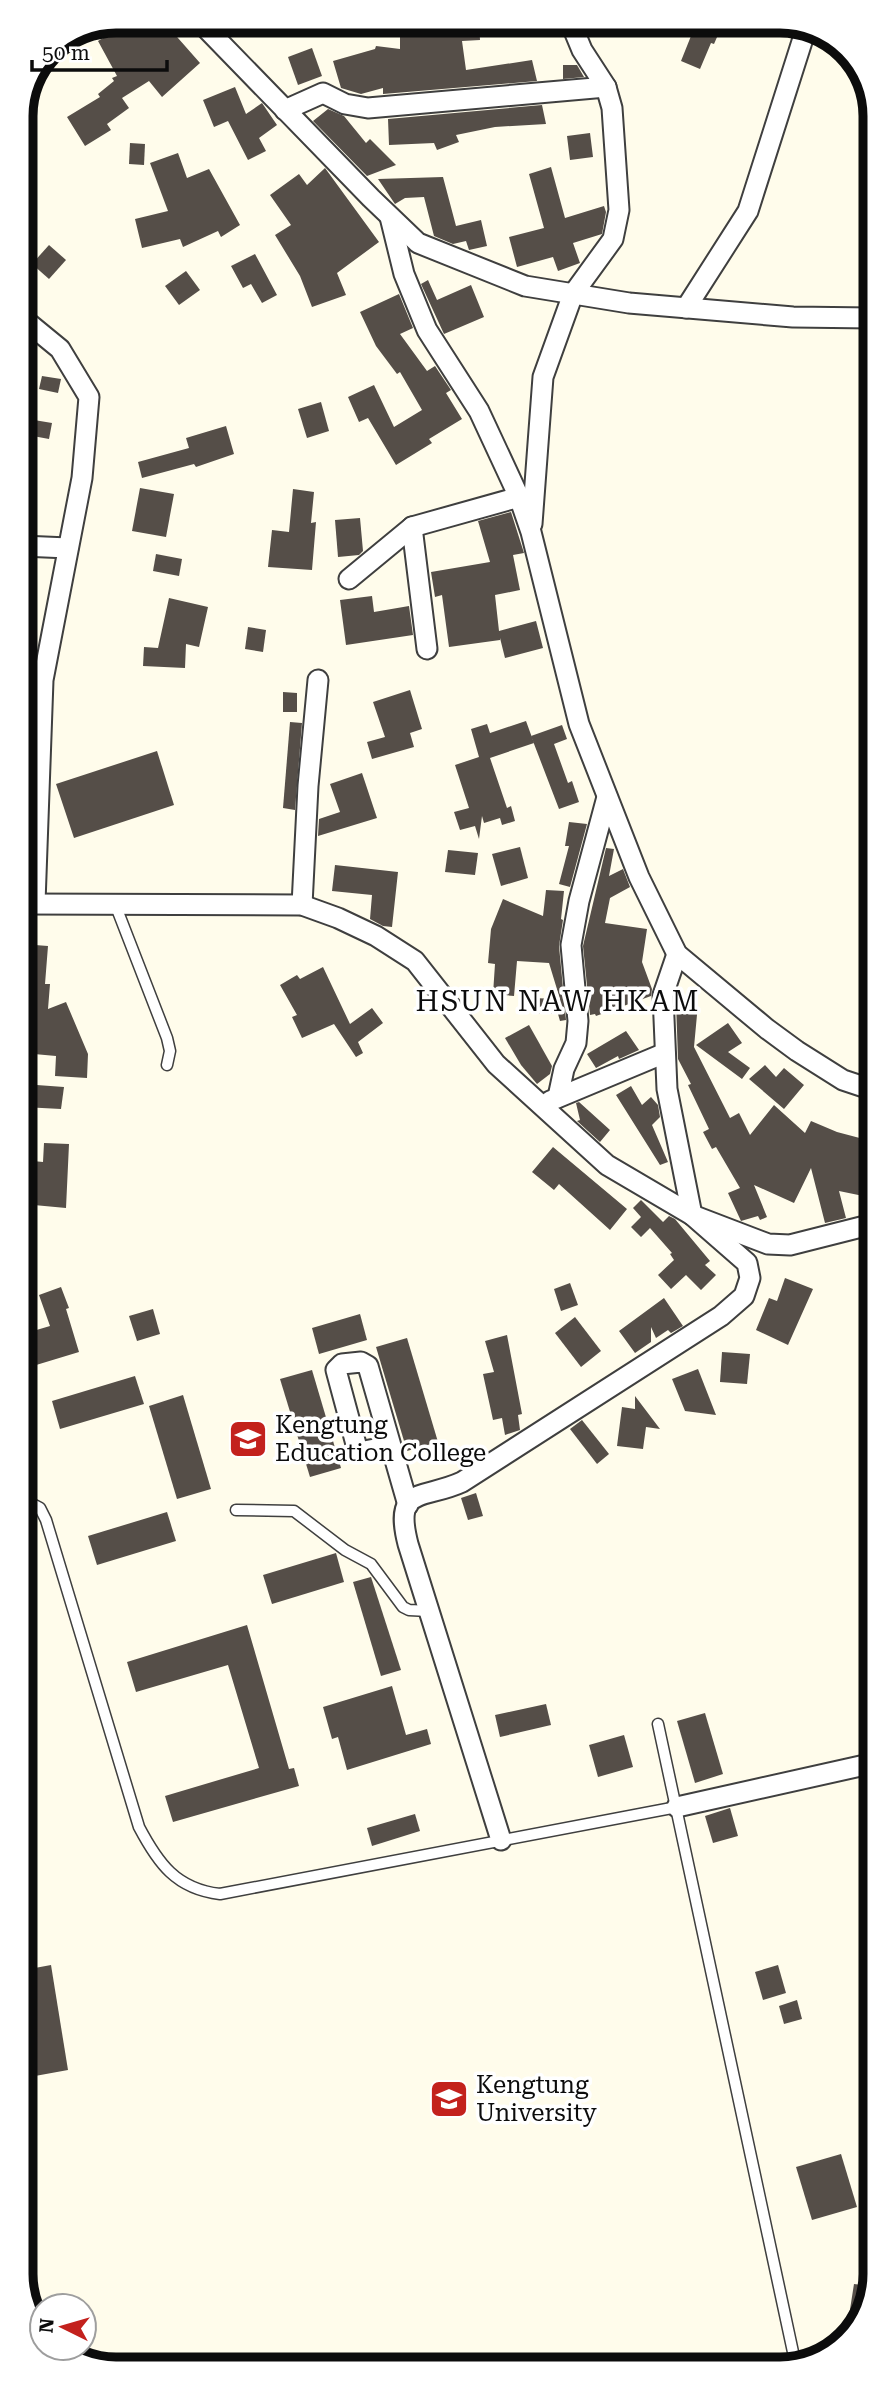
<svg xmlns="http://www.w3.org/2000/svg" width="896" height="2390" viewBox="0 0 896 2390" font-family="'Roboto Serif',serif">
	<rect width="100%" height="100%" fill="#fffceb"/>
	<g fill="#554e48">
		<path d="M140,21H163L200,63L162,97L149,81L122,98L129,108L107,124L111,130L85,146L67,117L100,97L98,94L114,81L112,78L117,76L98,41L122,27L126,34Z"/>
		<path d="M540,21H556L555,35L541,36Z"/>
		<path d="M697,21H705L721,28L714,44L711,43L700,69L681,61Z"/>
		<path d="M479,22L480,40L462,41L466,70L532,60L537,81L383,94V88L361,94L341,88L333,61L375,49L376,46L400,49V23L418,25Z"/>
		<path d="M60,44L66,57L41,68L49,49Z"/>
		<path d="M312,48L322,76L298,85L288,57Z"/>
		<path d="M563,65H577L584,77L563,79Z"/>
		<path d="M235,87L246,114L262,103L277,125L259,138L266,151L248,160L228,121L214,127L203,100Z"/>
		<path d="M542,105L546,124L495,127L456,135L459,142L437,150L434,143L389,145L388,119Z"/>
		<path d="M328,109L344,116L366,143L370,139L396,165L367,176L313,121Z"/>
		<path d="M590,133L593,157L570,160L567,136Z"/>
		<path d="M130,143L145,144L144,165L129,164Z"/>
		<path d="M178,153L187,178L209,169L240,225L221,237L218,231L183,247L180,239L142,248L135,219L168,211L150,163Z"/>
		<path d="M551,167L565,218L604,206L606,212L602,234L573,243L580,263L558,271L553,257L517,267L509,237L544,228L529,174Z"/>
		<path d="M325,168L379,242L337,273L346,295L312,307L300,276L275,235L291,225L270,195L299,174L307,185Z"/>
		<path d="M443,177L456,226L481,220L487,246L469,250L466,241L453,244L434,236L424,197L405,198L395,204L378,179Z"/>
		<path d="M49,245L66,260L49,279L32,264Z"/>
		<path d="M255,254L277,295L262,303L251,284L243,288L231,266Z"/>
		<path d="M186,271L200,290L179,305L165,286Z"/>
		<path d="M428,280L437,300L471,285L484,317L444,334L421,284Z"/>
		<path d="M399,294L413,328L400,334L427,371L435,366L451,390L446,393L462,419L429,439L432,443L396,465L368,418L359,422L348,397L374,385L394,427L422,410L400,372L397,374L376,346L360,312Z"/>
		<path d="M42,376L61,379L58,393L39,389Z"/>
		<path d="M321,402L329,431L307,438L298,409Z"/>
		<path d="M22,418L52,423L49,439L22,434Z"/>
		<path d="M226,426L234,454L196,467L194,464L142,478L138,462L189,448L186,438Z"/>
		<path d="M140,488L174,494L166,537L132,531Z"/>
		<path d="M293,489L314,492L311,523L316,522L312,570L268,567L272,530L289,532Z"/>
		<path d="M511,512L524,553L513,555L520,590L495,595L499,631L536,621L543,648L505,658L500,638V640L449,647L442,595L435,597L431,572L490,562L478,521Z"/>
		<path d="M360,518L363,551L359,555L338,557L335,520Z"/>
		<path d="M156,554L182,559L179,576L153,571Z"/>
		<path d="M372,596L374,612L409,606L413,635L346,645L340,600Z"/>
		<path d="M169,598L208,607L199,647L186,644L185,668L143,666L144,647L158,648Z"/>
		<path d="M248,627L266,630L263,652L245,649Z"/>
		<path d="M410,690L422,729L410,733L414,747L372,759L367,742L385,737L373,702Z"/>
		<path d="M283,692L297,693V712H283Z"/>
		<path d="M526,721L534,743L490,758L507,808L511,806L515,821L502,825L500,818L484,823L482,816L479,839L475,826L460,830L454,812L469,808L455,765L479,757L471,729L487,724L490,733Z"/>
		<path d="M290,722L302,723L295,810L283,808Z"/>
		<path d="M562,725L567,739L554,744L568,783L572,781L579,802L559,809L531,736Z"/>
		<path d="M157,751L174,805L74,838L56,784Z"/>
		<path d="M362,773L377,818L318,836L319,819L340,812L330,784Z"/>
		<path d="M569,822L587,824L570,887L559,884L569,846H565Z"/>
		<path d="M520,847L528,878L501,886L492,854Z"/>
		<path d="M606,848L614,849L609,876L623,869L630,887L610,898L605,923L647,929L642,962L652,989L651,996L596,1016L595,1014L590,1015L583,946Z"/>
		<path d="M448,850L478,853L475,875L445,872Z"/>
		<path d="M335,865L398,872L392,927L383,926L370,919L372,895L332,891Z"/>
		<path d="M546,890L564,891L561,919L563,920L559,946L566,1020L560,1021L558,1014L531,1013V998L560,999L549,963L517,961L514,996L493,994L495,964L488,963L491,929L503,899L543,916Z"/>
		<path d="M22,944L48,946L45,984H50L48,1009L66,1002L88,1054L87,1078L55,1076L56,1056L23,1053Z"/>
		<path d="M323,967L350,1024L372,1008L383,1023L358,1042L363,1053L356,1057L334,1024L302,1038L292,1017L297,1015L280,985L297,975L300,979Z"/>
		<path d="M676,1002L698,1004L694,1047L730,1118L739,1113L750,1135L774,1105L805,1133L811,1121L837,1132L871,1141L861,1177L873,1179V1198L839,1191L846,1218L825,1223L811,1168L794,1203L754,1185L767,1217L760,1220L758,1216L741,1221L728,1193L740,1188L716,1147L712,1149L703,1132L709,1129L688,1085L691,1084L678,1059Z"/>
		<path d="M728,1023L742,1043L728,1052L750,1068L742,1079L696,1045Z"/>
		<path d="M529,1025L552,1066L550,1074L537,1084L521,1065L505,1038Z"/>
		<path d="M626,1031L639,1050L619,1059L618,1056L596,1068L587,1054Z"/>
		<path d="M765,1065L776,1077L784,1068L804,1085L784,1109L749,1079Z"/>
		<path d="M23,1084L64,1087L61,1109L23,1107Z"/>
		<path d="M631,1086L642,1105L651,1097L658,1105L660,1117L652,1125L668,1162L660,1165L616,1095Z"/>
		<path d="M579,1102L610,1130L600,1142L577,1121L580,1120L576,1103Z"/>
		<path d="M44,1143L69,1144L66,1208L23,1204V1160L43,1162Z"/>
		<path d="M553,1147L627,1209L610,1230L559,1184L554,1190L532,1172Z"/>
		<path d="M641,1200L663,1222L669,1216L675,1219L710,1261L705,1265L716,1275L701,1290L686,1275L671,1289L658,1275L674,1260L670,1254L672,1253L650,1228L641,1237L631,1227L641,1217L633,1208Z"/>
		<path d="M785,1278L813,1289L788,1345L756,1330L769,1298L777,1301Z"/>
		<path d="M570,1283L578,1305L561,1311L554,1289Z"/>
		<path d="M61,1287L69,1308L66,1309L79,1352L23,1369V1334L50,1326L39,1295Z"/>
		<path d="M664,1298L683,1326L671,1333L668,1330L656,1338L651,1327V1342L635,1353L619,1331Z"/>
		<path d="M153,1309L160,1334L137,1341L129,1316Z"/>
		<path d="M360,1314L367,1340L319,1354L312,1328Z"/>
		<path d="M575,1317L601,1351L581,1367L555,1333Z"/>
		<path d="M507,1335L522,1414L518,1415L520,1430L505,1435L502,1418L493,1420L483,1374L494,1372L485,1341Z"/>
		<path d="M407,1338L438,1442L407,1451L376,1347Z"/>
		<path d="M722,1352L750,1354L747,1384L720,1382Z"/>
		<path d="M698,1369L716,1415L685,1411L672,1379Z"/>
		<path d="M312,1370L341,1468L310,1477L280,1379Z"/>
		<path d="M135,1376L144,1404L60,1429L52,1401Z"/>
		<path d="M183,1395L211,1489L177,1499L149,1406Z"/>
		<path d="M635,1396L660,1429L646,1427L643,1449L617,1446L622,1407L635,1409Z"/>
		<path d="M582,1420L609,1454L597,1464L570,1429Z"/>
		<path d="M476,1493L483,1516L468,1520L461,1498Z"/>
		<path d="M167,1512L176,1541L97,1565L88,1536Z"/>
		<path d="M336,1553L344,1582L272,1604L263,1575Z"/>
		<path d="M371,1577L401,1670L381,1676L353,1582Z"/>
		<path d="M247,1625L289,1769L294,1768L299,1786L173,1822L165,1796L259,1768L228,1665L136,1692L127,1662Z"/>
		<path d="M392,1686L406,1735L427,1729L431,1744L347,1770L338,1737L332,1739L323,1707Z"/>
		<path d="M546,1704L551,1725L500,1737L495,1715Z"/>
		<path d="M705,1713L723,1774L695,1783L677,1721Z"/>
		<path d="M624,1735L633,1767L598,1777L589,1745Z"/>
		<path d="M730,1808L738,1836L713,1843L705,1816Z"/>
		<path d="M415,1814L420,1831L372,1846L367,1828Z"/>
		<path d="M51,1965L68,2070L24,2078V1970Z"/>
		<path d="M778,1965L786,1993L763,2000L755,1972Z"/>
		<path d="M797,2000L802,2019L784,2024L779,2006Z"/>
		<path d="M841,2154L857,2207L812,2220L796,2167Z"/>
		<path d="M854,2284L871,2286L855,2332L850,2336L846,2335Z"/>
	</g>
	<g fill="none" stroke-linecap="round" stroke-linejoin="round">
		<g stroke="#3f3f3f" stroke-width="13">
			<g id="lane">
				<path d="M115,904L167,1038L170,1051L167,1065"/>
				<path d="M23,1499L40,1508L46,1520L139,1827C158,1863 176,1889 220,1894L677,1807"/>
				<path d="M236,1510L294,1511L345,1550L371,1564L403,1607L409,1610L429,1611"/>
				<path d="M658,1724L796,2366"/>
			</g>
		</g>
		<g stroke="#3f3f3f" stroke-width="23">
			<g id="street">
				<path d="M199,21L371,198L418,243L525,286L629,303L793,317L872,318"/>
				<path d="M285,110L323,93L345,104L368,108L606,87"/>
				<path d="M390,217L404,274L427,330L479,411L519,497L531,532L579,724L639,877L677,954L767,1029L797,1051L843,1080L873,1090"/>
				<path d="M686,308L748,211L806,29"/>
				<path d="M21,317L60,349L89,397L82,478L43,680L35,903"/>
				<path d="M532,524L543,377L573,294L613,239L619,210L612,108L606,87L582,50L570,21"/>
				<path d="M412,527L427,649"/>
				<path d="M22,546L68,548"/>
				<path d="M349,579L412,527L519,497"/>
				<path d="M22,904L302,905L338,918L376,936L415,961L496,1064L607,1165L692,1215L768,1244L790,1245L873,1224"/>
				<path d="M302,905L308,786L318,680"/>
				<path d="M558,1097L564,1069L576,1043L578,1021L571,945L579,901L607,797"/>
				<path d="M550,1101L665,1053"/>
				<path d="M391,1446L364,1451L357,1448L336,1370L342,1364L361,1362L368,1366L408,1505"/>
				<path d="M677,1807L874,1763"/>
				<path d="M501,1840L408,1544C393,1485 423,1500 462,1482L721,1316L744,1296L750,1278L747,1263L692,1215L667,1089L663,995L677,954"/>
			</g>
		</g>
		<use href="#lane" stroke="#fff" stroke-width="10"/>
		<use href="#street" stroke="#fff" stroke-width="19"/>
	</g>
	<defs>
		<g id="university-square" transform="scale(2.0125)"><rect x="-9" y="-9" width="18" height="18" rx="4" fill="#c3211d" stroke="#fff"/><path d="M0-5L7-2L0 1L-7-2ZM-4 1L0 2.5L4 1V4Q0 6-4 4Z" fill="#fff"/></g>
	</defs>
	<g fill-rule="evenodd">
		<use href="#university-square" x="248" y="1439"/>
		<use href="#university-square" x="449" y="2099"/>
	</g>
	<g text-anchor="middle" stroke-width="7" stroke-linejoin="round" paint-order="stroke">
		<g font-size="24" fill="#0c0c0c" stroke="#fff" text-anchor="start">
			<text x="275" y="1433">Kengtung<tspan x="275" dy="28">Education College</tspan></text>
			<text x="476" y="2093">Kengtung<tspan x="476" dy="28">University</tspan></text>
		</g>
		<g font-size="28" letter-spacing="2" fill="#0c0c0c" stroke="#fff">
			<text x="558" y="1011">HSUN NAW HKAM</text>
		</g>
	</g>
	<path d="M0 0H896V2390H0ZM116 33H780A83 83 0 0 1 863 116V2274A83 83 0 0 1 780 2357H116A83 83 0 0 1 33 2274V116A83 83 0 0 1 116 33Z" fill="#fff" fill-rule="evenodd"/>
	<path fill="none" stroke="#0c0c0c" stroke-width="9" d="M116 33H780A83 83 0 0 1 863 116V2274A83 83 0 0 1 780 2357H116A83 83 0 0 1 33 2274V116A83 83 0 0 1 116 33Z"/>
	<g transform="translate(63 2327) rotate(275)"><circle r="33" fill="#ffffff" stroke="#9e9e9e" stroke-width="2"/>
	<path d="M0-5L12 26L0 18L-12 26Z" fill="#c3211d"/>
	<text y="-10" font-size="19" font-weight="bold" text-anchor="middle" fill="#0c0c0c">N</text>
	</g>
	<path d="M32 60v10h135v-10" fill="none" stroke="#0c0c0c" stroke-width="3.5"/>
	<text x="42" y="60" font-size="21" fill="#0c0c0c" stroke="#ffffff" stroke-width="5" paint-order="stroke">50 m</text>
</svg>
